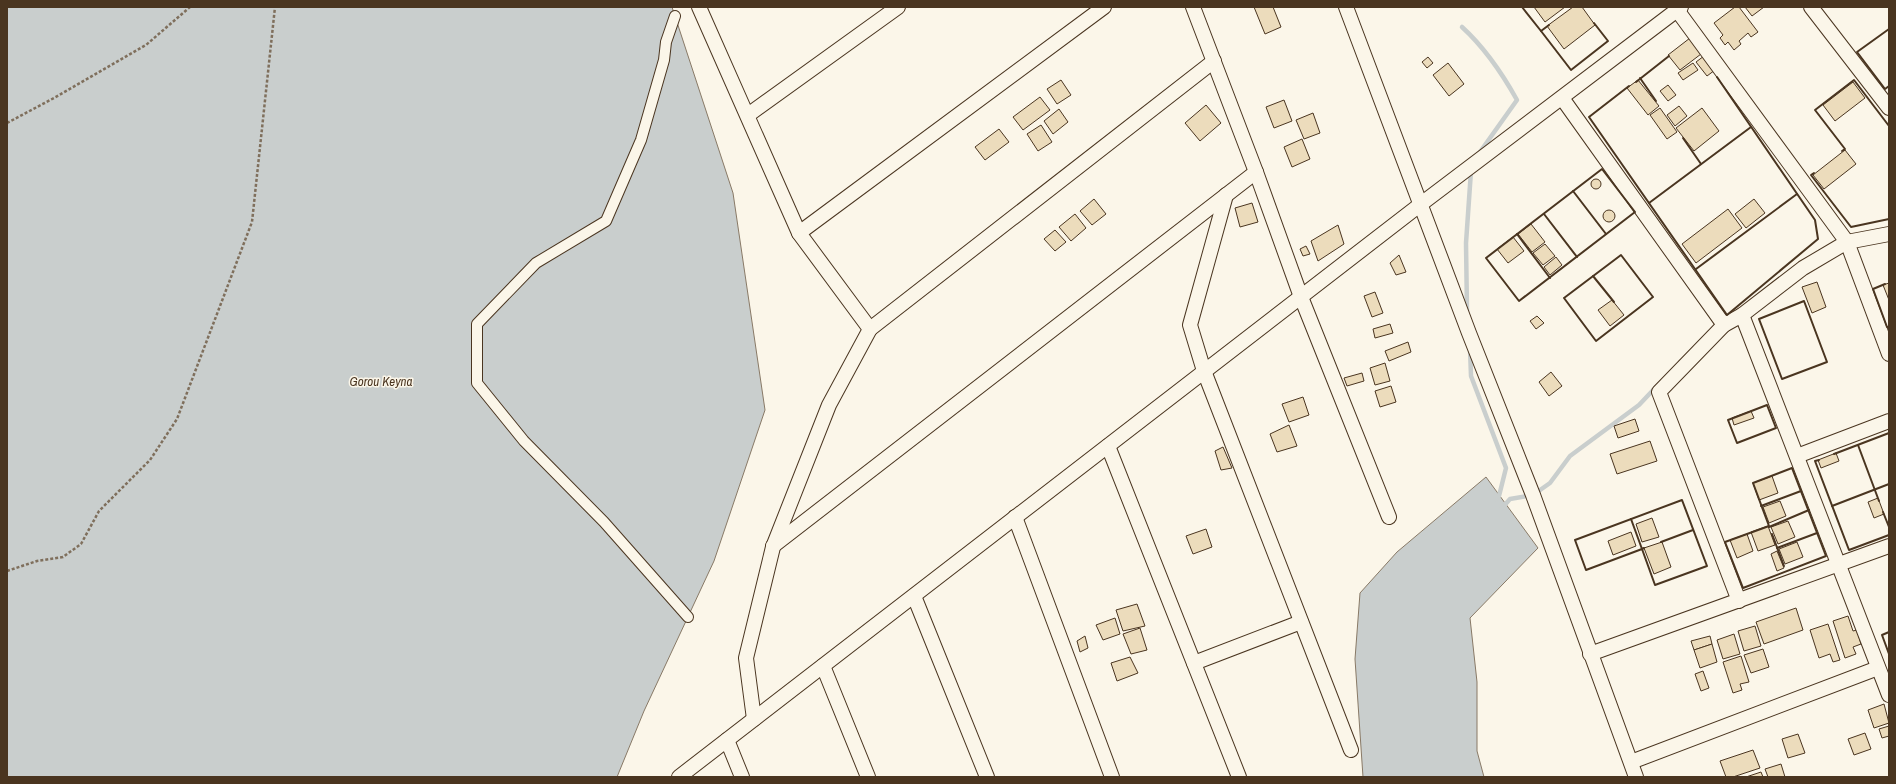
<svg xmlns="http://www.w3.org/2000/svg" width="1896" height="784" viewBox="0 0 1896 784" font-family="'Archivo Narrow',sans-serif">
	<rect width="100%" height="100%" fill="#fbf6e9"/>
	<g fill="#c9cecd" stroke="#887966">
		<path d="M7,7H672L733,193L765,410L714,561L644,711L617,777H7Z"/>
		<path d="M1486,477L1538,548L1470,618L1477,682V751L1484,777H1363L1355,659L1360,593L1397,552Z"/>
	</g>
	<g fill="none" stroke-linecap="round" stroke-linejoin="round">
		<g stroke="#c9cecd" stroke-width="4.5">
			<path d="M1462,27C1485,48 1502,73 1517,100L1480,152"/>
			<path d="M1467,311L1466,243L1471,171"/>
			<path d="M1470,349L1471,376L1506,468L1499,496L1496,499"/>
			<path d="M1502,508L1510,499L1533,495L1550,483L1570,456L1639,405L1656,387"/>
		</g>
	</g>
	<g fill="#ecdcbc" stroke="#4a3520">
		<path d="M1254,7H1273L1281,27L1265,34Z"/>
		<path d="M1534,7H1565L1545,22Z"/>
		<path d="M1573,7H1582L1595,25L1564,49L1547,26Z"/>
		<path d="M1735,7H1739L1758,32L1751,37L1748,33L1739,41L1741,44L1734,50L1728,42L1725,45L1720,38L1723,35L1714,23Z"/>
		<path d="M1745,7H1764L1752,16Z"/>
		<path d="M1690,38L1701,54L1680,70L1668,55Z"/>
		<path d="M1704,56L1715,70L1707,76L1696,62Z"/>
		<path d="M1428,57L1433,63L1427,68L1422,62Z"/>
		<path d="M1448,63L1464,84L1449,96L1433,75Z"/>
		<path d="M1693,63L1698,70L1683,80L1678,73Z"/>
		<path d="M1061,80L1071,95L1057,104L1047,89Z"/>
		<path d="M1638,80L1659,106L1648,115L1627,88Z"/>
		<path d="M1853,82L1865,98L1835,121L1823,105Z"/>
		<path d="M1668,85L1676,95L1668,101L1660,91Z"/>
		<path d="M1040,97L1050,110L1023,130L1013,117Z"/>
		<path d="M1284,100L1292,121L1274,128L1266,107Z"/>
		<path d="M1206,105L1221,123L1200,141L1185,123Z"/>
		<path d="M1679,106L1687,116L1675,126L1667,115Z"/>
		<path d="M1660,108L1677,132L1667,139L1650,115Z"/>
		<path d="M1702,108L1719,131L1694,151L1676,128Z"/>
		<path d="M1059,109L1068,122L1053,134L1044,121Z"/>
		<path d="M1313,113L1320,133L1304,139L1296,120Z"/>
		<path d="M1041,125L1052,142L1038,151L1027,134Z"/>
		<path d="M999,129L1009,142L985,160L975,147Z"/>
		<path d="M1302,139L1310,159L1292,167L1284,147Z"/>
		<path d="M1845,150L1856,164L1824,189L1813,175Z"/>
		<circle cx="1596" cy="184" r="5"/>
		<path d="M1094,199L1106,214L1092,225L1080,211Z"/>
		<path d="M1754,199L1765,213L1746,228L1735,214Z"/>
		<path d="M1252,203L1258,222L1240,227L1235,208Z"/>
		<path d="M1728,209L1742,228L1696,263L1682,244Z"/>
		<circle cx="1609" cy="216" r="6"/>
		<path d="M1075,214L1086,228L1071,241L1059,227Z"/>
		<path d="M1531,224L1545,242L1532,252L1518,234Z"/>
		<path d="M1338,225L1344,244L1318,261L1311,241Z"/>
		<path d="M1055,230L1066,242L1055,251L1044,239Z"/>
		<path d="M1513,237L1524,251L1508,263L1497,249Z"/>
		<path d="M1545,244L1555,256L1543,265L1533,253Z"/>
		<path d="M1306,246L1310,254L1303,256L1300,249Z"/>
		<path d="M1399,255L1406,272L1396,275L1390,263Z"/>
		<path d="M1556,257L1562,265L1550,275L1544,267Z"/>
		<path d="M1817,282L1826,307L1812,313L1802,287Z"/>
		<path d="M1889,283V300L1883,285Z"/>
		<path d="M1375,292L1383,313L1372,317L1364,296Z"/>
		<path d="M1612,300L1624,315L1610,326L1598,310Z"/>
		<path d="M1537,316L1544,323L1536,329L1530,321Z"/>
		<path d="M1390,324L1393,333L1375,338L1373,329Z"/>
		<path d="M1408,342L1411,352L1389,361L1385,351Z"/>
		<path d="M1385,363L1390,381L1375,385L1370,368Z"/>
		<path d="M1551,372L1562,386L1549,396L1539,382Z"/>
		<path d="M1362,373L1364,381L1347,386L1344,378Z"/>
		<path d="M1391,386L1396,402L1380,407L1375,391Z"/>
		<path d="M1303,397L1309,415L1289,422L1282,404Z"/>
		<path d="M1751,411L1754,418L1734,425L1732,418Z"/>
		<path d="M1635,419L1639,431L1618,438L1614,426Z"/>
		<path d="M1289,425L1297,446L1277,452L1270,434Z"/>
		<path d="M1650,441L1657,461L1617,474L1610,454Z"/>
		<path d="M1223,447L1232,468L1221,470L1215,451Z"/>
		<path d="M1836,453L1839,461L1821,468L1818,460Z"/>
		<path d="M1772,476L1778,493L1759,500L1753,483Z"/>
		<path d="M1878,498L1884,514L1874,518L1868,502Z"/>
		<path d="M1780,501L1786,516L1769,523L1763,507Z"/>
		<path d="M1652,518L1659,537L1642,542L1636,524Z"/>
		<path d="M1788,521L1795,537L1778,544L1771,527Z"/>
		<path d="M1768,526L1775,545L1758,551L1751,532Z"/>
		<path d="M1206,529L1212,547L1193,554L1186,536Z"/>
		<path d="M1631,532L1636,546L1613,555L1608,541Z"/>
		<path d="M1747,534L1753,551L1737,558L1730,540Z"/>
		<path d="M1662,542L1671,567L1654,574L1644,548Z"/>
		<path d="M1797,542L1803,557L1785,564L1779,549Z"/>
		<path d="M1777,551L1784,568L1777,571L1771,554Z"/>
		<path d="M1137,604L1145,626L1123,631L1116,610Z"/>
		<path d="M1796,608L1803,630L1764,644L1756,622Z"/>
		<path d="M1848,616L1853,631L1857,630L1861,644L1853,647L1856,654L1845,658L1833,621Z"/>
		<path d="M1115,618L1120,634L1103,640L1096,625Z"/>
		<path d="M1828,624L1840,660L1833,662L1830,654L1819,658L1810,630Z"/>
		<path d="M1755,626L1761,646L1744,651L1738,631Z"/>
		<path d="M1140,628L1147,650L1131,654L1123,634Z"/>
		<path d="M1734,634L1740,654L1723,659L1717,640Z"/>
		<path d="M1085,636L1088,648L1080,652L1077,641Z"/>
		<path d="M1710,636L1712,644L1694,650L1691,641Z"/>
		<path d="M1712,644L1717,662L1700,668L1694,650Z"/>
		<path d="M1763,649L1769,667L1751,673L1744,655Z"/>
		<path d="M1741,656L1749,682L1740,684L1742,690L1733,693L1723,662Z"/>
		<path d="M1130,657L1138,673L1117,681L1111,663Z"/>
		<path d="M1703,671L1709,688L1701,691L1695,674Z"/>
		<path d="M1884,704L1889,723L1874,728L1868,710Z"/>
		<path d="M1889,726V736L1882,738L1879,729Z"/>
		<path d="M1865,733L1871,749L1854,755L1848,739Z"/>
		<path d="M1798,734L1805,753L1788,758L1782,739Z"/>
		<path d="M1753,750L1760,768L1733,777H1726L1720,761Z"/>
		<path d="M1781,764L1785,777H1768L1765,769Z"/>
		<path d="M1761,772L1763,777H1746Z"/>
	</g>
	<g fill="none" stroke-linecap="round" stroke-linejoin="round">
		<g stroke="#4a3520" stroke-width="12">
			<path id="pedestrian" d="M675,16L666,42L664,60L641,140L606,221L536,263L477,324V383L524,441L604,522L688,617"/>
		</g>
		<g stroke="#4a3520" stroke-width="16">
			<g id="minor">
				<path d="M699,7L799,233L870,329L829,405L773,547L746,658L754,719"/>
				<path d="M1193,7L1256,172L1301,297L1389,517"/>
				<path d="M1346,7L1469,333L1533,495L1636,777"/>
				<path d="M1811,7L1889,108"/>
				<path d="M1677,10L1847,242L1889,354"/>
				<path d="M1562,98L1724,325"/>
				<path d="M748,115L898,7"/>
				<path d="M1226,195L1190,325L1204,371L1351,750"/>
				<path d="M799,233L1104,7"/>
				<path d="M1742,315L1889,695"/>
				<path d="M870,329L1214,61"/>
				<path d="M1108,446L1239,777"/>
				<path d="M1797,456L1889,421"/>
				<path d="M1015,517L1112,777"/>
				<path d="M773,546L1256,172"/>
				<path d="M914,596L987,777"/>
				<path d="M1739,601L1659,392L1724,325L1742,315L1803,268L1847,242L1889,234"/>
				<path d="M1590,654L1889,546"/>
				<path d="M1194,663L1301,622"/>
				<path d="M823,666L868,777"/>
				<path d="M727,740L742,777"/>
				<path d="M1631,762L1878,668"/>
				<path d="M679,777L1421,204L1681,7"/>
			</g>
		</g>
		<g stroke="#7f6f5c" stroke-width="2.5" stroke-dasharray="3 2" stroke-linecap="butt">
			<path d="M7,123L54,98L146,45L190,7"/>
			<path d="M7,571L37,561L63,557L81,544L99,511L150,460L177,419L252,222L275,7"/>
		</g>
		<use href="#pedestrian" stroke="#fbf6e9" stroke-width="10"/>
		<use href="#minor" stroke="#fbf6e9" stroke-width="14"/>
		<g stroke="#4a3520" stroke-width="2">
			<path d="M1522,7L1541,31"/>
			<path d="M1549,25L1541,31L1571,70L1608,41L1594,23"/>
			<path d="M1889,29L1857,52L1885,89L1889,86"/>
			<path d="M1640,78L1656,101"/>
			<path d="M1636,82L1669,56"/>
			<path d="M1629,86L1589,117L1727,315L1818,239L1815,220L1717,77"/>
			<path d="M1683,138L1701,164"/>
			<path d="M1842,151L1845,149L1815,110L1854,80L1889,126"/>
			<path d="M1602,169L1635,212L1519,301L1486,258Z"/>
			<path d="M1814,173L1811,175L1851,227L1889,219"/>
			<path d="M1573,191L1606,234"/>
			<path d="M1649,203L1751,127"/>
			<path d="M1544,214L1577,257"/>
			<path d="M1517,234L1550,278"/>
			<path d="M1621,255L1653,297L1596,341L1564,298Z"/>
			<path d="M1696,269L1797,194"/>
			<path d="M1593,276L1614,302"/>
			<path d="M1885,284L1873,289L1887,327H1889"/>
			<path d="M1804,301L1827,362L1782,379L1759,319Z"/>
			<path d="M1767,405L1776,428L1737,443L1728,420Z"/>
			<path d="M1858,445L1879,501"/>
			<path d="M1834,454L1889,433"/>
			<path d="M1819,460L1815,461L1849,550L1889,535"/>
			<path d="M1792,468L1826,556L1743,588L1725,542L1769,526L1753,483Z"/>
			<path d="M1682,500L1707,566L1655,585L1642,549L1586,570L1575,540Z"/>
			<path d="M1761,506L1801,491"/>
			<path d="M1832,506L1889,484"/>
			<path d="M1883,512L1889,527"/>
			<path d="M1631,519L1642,549L1644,548"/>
			<path d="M1769,527L1809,510"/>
			<path d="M1772,534L1784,566"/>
			<path d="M1661,542L1693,530"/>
			<path d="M1777,548L1817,533"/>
			<path d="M1889,632L1882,635L1889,654"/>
		</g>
	</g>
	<g text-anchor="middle" stroke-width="3" stroke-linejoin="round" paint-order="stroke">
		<g font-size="13" font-style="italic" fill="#4a3520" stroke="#fbf6e9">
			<text x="381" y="386">Gorou Keyna</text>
		</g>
	</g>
	<rect width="1896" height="784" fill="none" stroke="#4a3520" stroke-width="16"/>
</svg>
